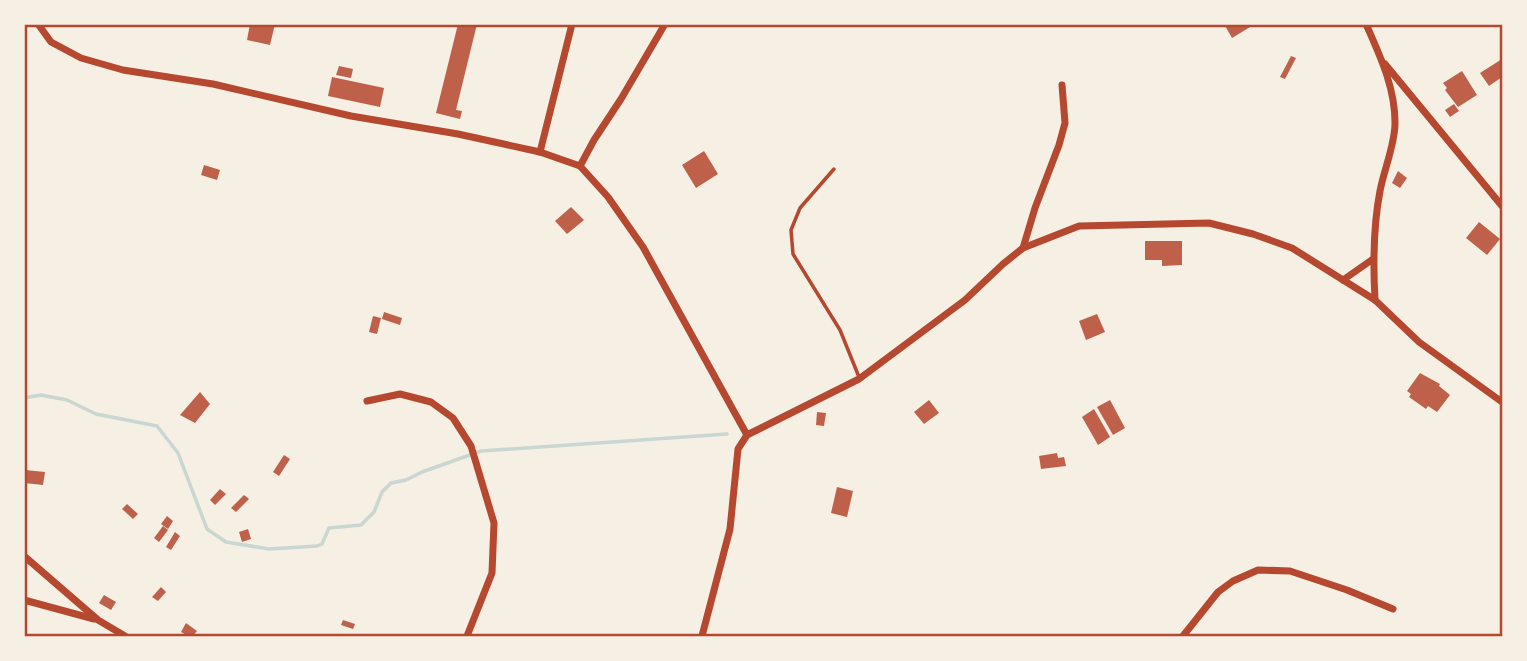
<svg xmlns="http://www.w3.org/2000/svg" width="1527" height="661" viewBox="0 0 1527 661" font-family="'Fira Sans Condensed',sans-serif">
	<rect width="100%" height="100%" fill="#f6efe4"/>
	<g fill="none" stroke-linecap="round" stroke-linejoin="round">
		<path stroke="#c9d6d2" stroke-width="3.5" d="M24,398L41,395L67,400L96,414L157,426L178,453L207,529L226,542L269,549L317,546L322,544L329,528L361,525L374,512L382,492L391,483L406,480L422,472L481,451L727,434"/>
	</g>
	<g fill="#bf614a">
		<path d="M250,24H275L270,45L247,40Z"/>
		<path d="M458,24H477L456,110L462,111L460,119L436,113Z"/>
		<path d="M1224,24H1255L1232,38Z"/>
		<path d="M1291,56L1296,58L1285,79L1280,77Z"/>
		<path d="M1502,59V77L1489,86L1480,73Z"/>
		<path d="M339,66L353,69L351,78L336,75Z"/>
		<path d="M1462,71L1477,95L1458,107L1445,90L1447,88L1443,83Z"/>
		<path d="M332,77L384,88L380,107L328,96Z"/>
		<path d="M1454,104L1459,111L1450,117L1445,110Z"/>
		<path d="M704,151L718,174L696,188L682,165Z"/>
		<path d="M204,165L220,170L217,180L201,175Z"/>
		<path d="M1398,171L1407,178L1400,188L1392,183Z"/>
		<path d="M571,207L584,220L567,234L555,221Z"/>
		<path d="M1479,222L1500,239L1487,255L1466,238Z"/>
		<path d="M1145,241H1182V265L1162,266V260H1145Z"/>
		<path d="M384,312L402,318L400,325L382,319Z"/>
		<path d="M1097,314L1105,332L1086,340L1079,321Z"/>
		<path d="M373,316L381,318L377,334L369,332Z"/>
		<path d="M1420,373L1440,384L1439,386L1450,395L1437,412L1428,406L1426,409L1409,397L1411,394L1407,391Z"/>
		<path d="M200,392L210,404L195,423L180,415Z"/>
		<path d="M929,400L939,413L924,424L914,412Z"/>
		<path d="M1110,400L1125,428L1113,435L1097,407Z"/>
		<path d="M1094,409L1110,437L1098,445L1082,417Z"/>
		<path d="M817,412L826,413L824,426L816,425Z"/>
		<path d="M1057,453L1058,458L1064,457L1066,466L1041,469L1039,456Z"/>
		<path d="M284,455L290,459L279,476L273,472Z"/>
		<path d="M25,470L45,472L43,485L24,483Z"/>
		<path d="M837,487L853,491L847,517L831,513Z"/>
		<path d="M220,489L226,494L215,505L210,500Z"/>
		<path d="M244,495L249,499L236,512L231,508Z"/>
		<path d="M127,504L138,514L133,519L122,509Z"/>
		<path d="M167,516L173,521L168,529L161,524Z"/>
		<path d="M163,526L168,530L159,542L154,538Z"/>
		<path d="M248,529L251,539L242,542L239,532Z"/>
		<path d="M175,532L180,536L171,550L166,547Z"/>
		<path d="M161,587L166,592L158,601L152,597Z"/>
		<path d="M104,595L116,602L111,610L99,603Z"/>
		<path d="M343,620L355,624L353,629L341,625Z"/>
		<path d="M186,623L197,631L193,636H188L181,632Z"/>
	</g>
	<g fill="none" stroke-linecap="round" stroke-linejoin="round">
		<path stroke="#b5482f" stroke-width="3.5" d="M834,169L800,208L791,230L793,254L840,330L859,377"/>
		<g stroke="#b5482f" stroke-width="7">
			<path d="M38,24L51,42L81,58L123,70L213,84L351,116L458,134L540,152L580,166L608,197L643,247L747,435"/>
			<path d="M1366,24C1380,56 1395,87 1395,123C1395,145 1384,169 1380,191C1373,227 1373,264 1375,300"/>
			<path d="M1385,64L1502,206"/>
			<path d="M540,152L572,24"/>
			<path d="M580,166L594,140L621,99L665,24"/>
			<path d="M1023,248L1035,208L1059,145L1065,123L1062,85"/>
			<path d="M1343,280L1373,259"/>
			<path d="M367,401L400,394L431,402L453,418L471,446L494,523L492,573L467,636"/>
			<path d="M24,556L98,620L125,636"/>
			<path d="M24,600L94,619"/>
			<path d="M702,636L730,529L738,449L747,435L859,379L965,300L1003,264L1023,248L1079,226L1209,223L1253,234L1292,248L1375,300L1419,342L1502,402"/>
			<path d="M1183,636L1218,592L1233,581L1258,570L1290,571L1347,590L1393,609"/>
		</g>
	</g>
	<rect width="1527" height="661" fill="none" stroke="#f6efe4" stroke-width="52"/>
	<rect x="26" y="26" width="1475" height="609" fill="none" stroke="#b5482f" stroke-width="2.5"/>
</svg>
